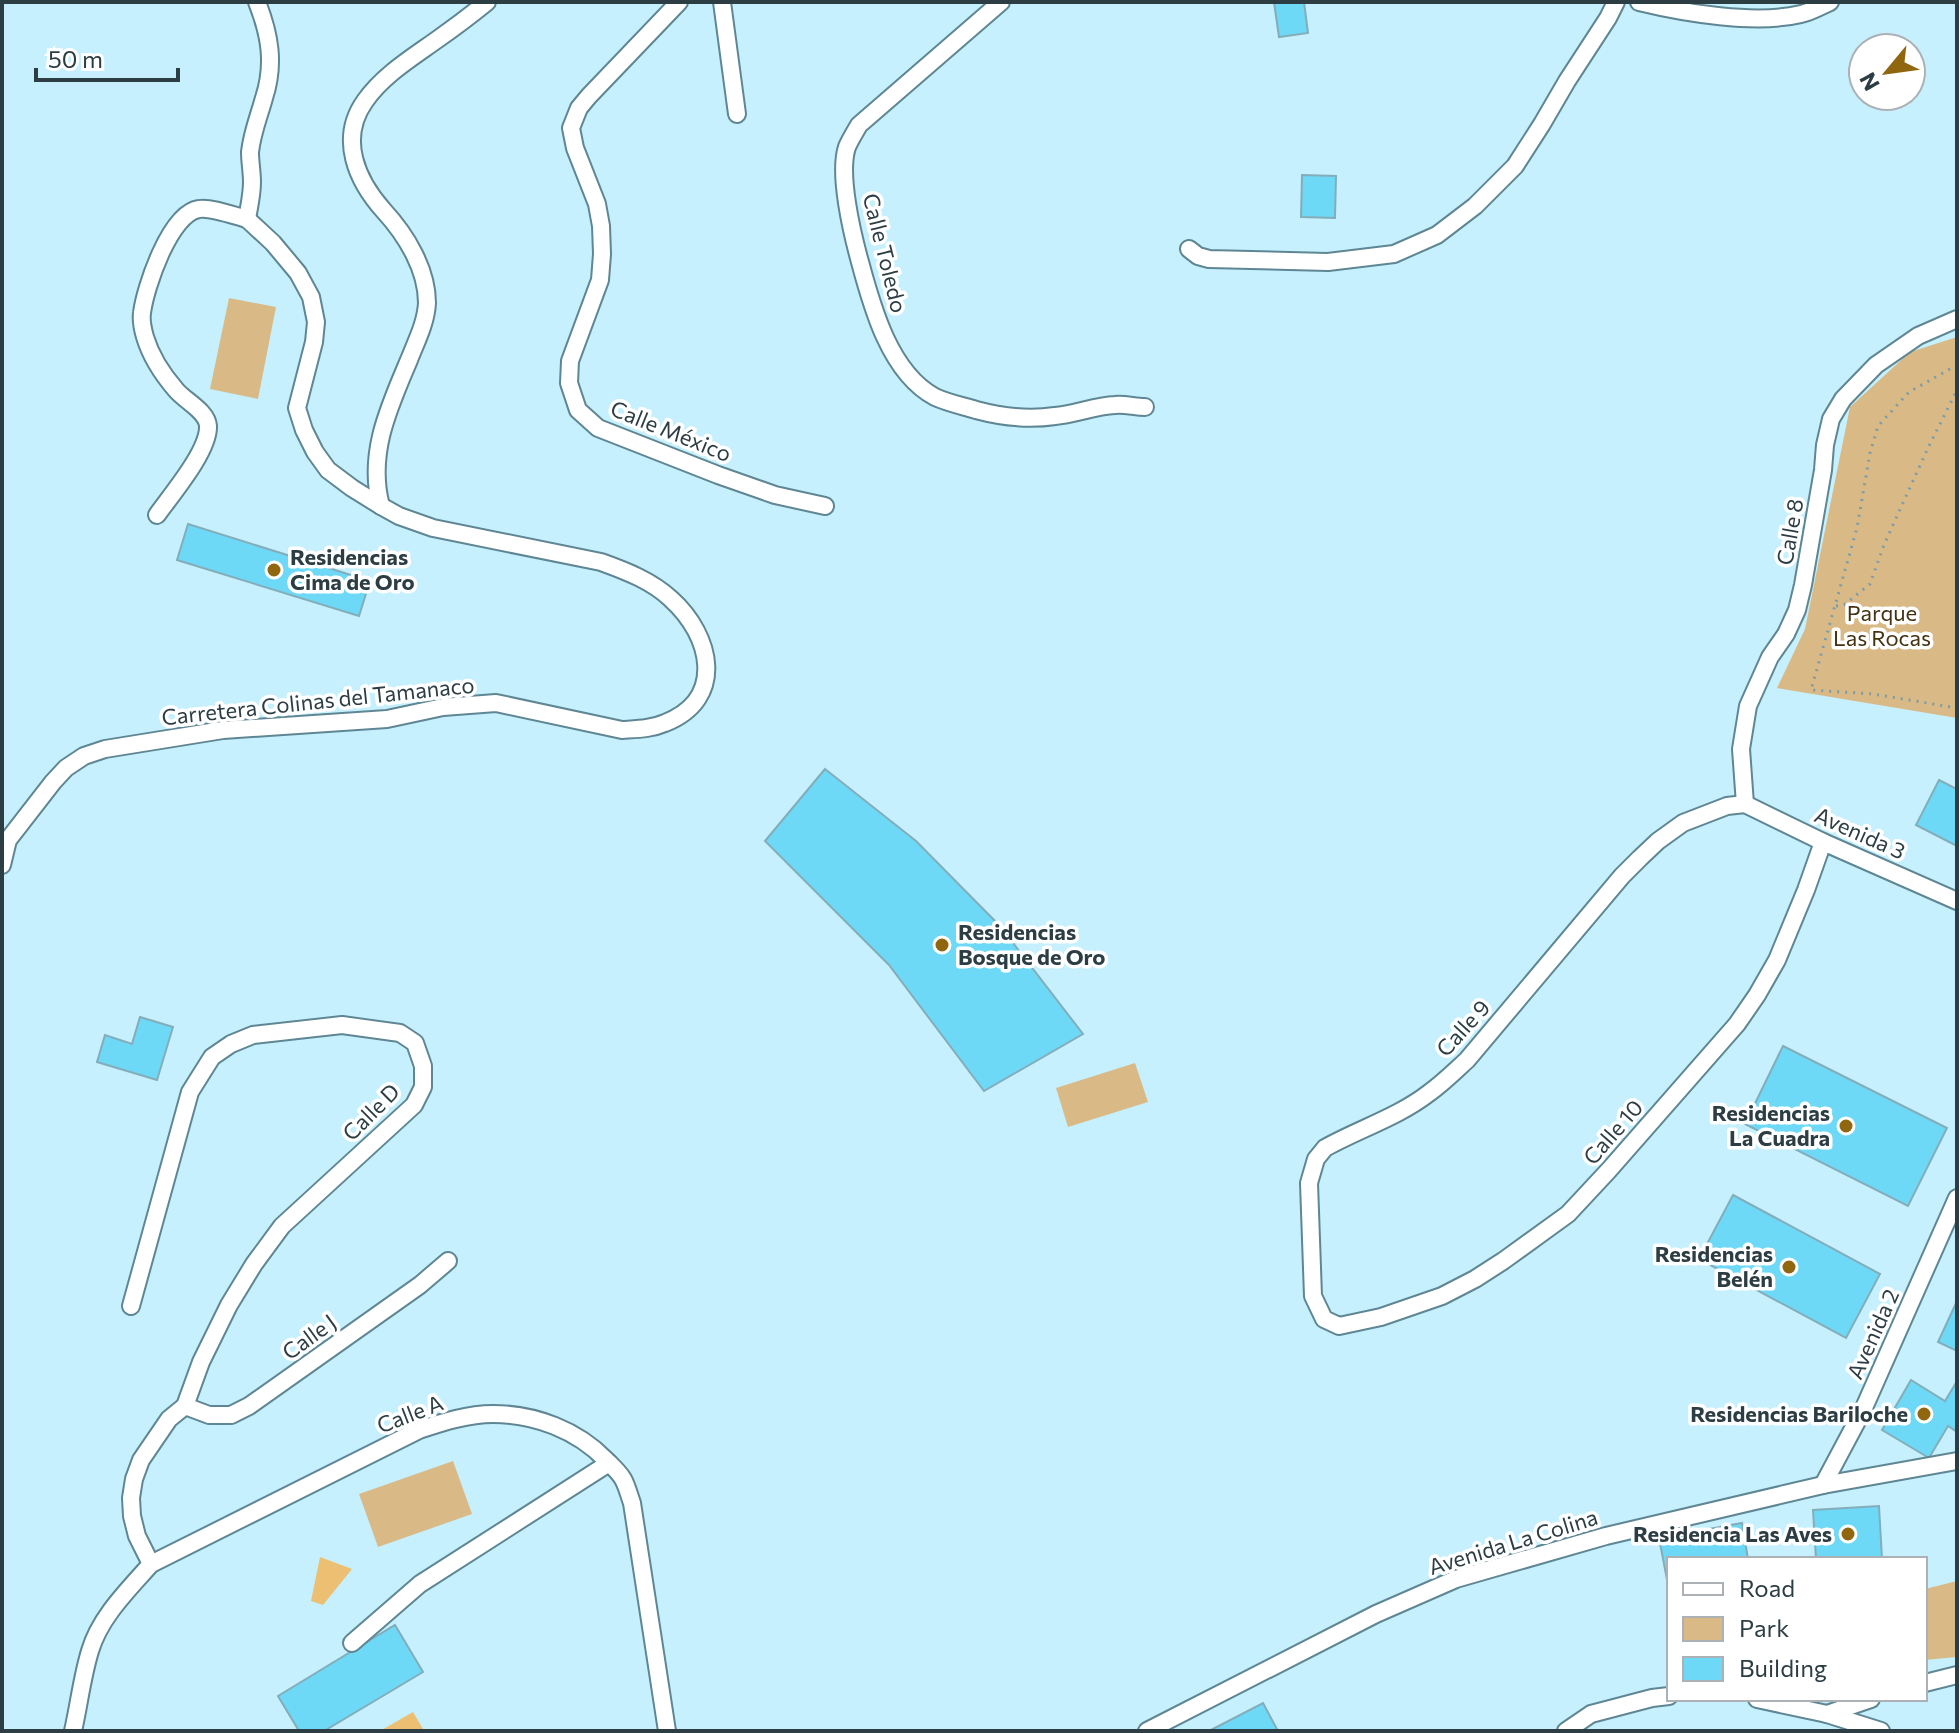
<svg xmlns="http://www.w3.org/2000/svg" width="1959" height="1733" viewBox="0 0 1959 1733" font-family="Commissioner,sans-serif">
	<rect width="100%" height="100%" fill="#c6f0fe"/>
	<g fill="#d9ba87">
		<path d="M229,298L276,307L258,399L210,389Z"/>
		<path d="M1957,337V718L1777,688L1805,629L1850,407L1910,352Z"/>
		<path d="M1135,1063L1148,1102L1068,1127L1056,1088Z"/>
		<path d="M453,1461L472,1514L378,1547L359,1494Z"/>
		<path d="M1957,1581V1657L1925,1660V1589Z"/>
	</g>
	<g fill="#ecbf73">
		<path d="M320,1557L352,1569L323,1605L311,1601Z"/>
		<path d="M413,1712L423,1729L420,1731H380Z"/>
	</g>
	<g fill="#6dd9f7" stroke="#84adba" stroke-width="2">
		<path d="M1274,2H1304L1308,33L1279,37Z"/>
		<path d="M1302,175L1336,176L1335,218L1301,217Z"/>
		<path d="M188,524L370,581L359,616L177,560Z"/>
		<path d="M825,769L916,841L1000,926L1083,1034L984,1091L889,965L765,841Z"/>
		<path d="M1939,780L1957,789V846L1916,825Z"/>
		<path d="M140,1017L173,1027L157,1080L97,1062L105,1035L132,1044Z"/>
		<path d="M1783,1046L1947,1128L1908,1206L1745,1124Z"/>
		<path d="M1733,1195L1880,1274L1846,1338L1699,1259Z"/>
		<path d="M1957,1301V1351L1938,1342Z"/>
		<path d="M1911,1380L1945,1401L1957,1381V1432L1948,1426L1929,1458L1882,1430Z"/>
		<path d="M1879,1506L1882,1559H1816L1813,1510Z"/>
		<path d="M1742,1523L1748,1559H1669V1590L1659,1538Z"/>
		<path d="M395,1625L423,1672L324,1731H299L278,1696Z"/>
		<path d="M1263,1703L1278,1731H1209Z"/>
	</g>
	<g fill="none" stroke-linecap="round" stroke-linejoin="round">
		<g stroke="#5f8693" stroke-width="20">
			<g id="street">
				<path d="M679,2L589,96L579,108L571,128L575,148L597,204L601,226L602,254L600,280L570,361L569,383L578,410L598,428L718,475L775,495L825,506"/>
				<path d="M722,2L737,114"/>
				<path d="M1001,2L859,125C855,132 850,140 847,147C838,174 852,233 860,262C872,307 890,373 935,397C948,403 963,406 976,410C1002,417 1028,420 1055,416C1075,414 1095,406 1115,405C1125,404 1135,407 1145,407"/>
				<path d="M1639,2C1684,13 1756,25 1801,14C1811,12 1821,6 1830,2"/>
				<path d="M247,219C249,207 252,195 252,182C252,172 250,162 250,152C252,133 259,116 264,98C275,64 270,35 257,2"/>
				<path d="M1189,249L1198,256L1209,259L1328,262L1394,254L1437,235L1475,206L1515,166L1542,124L1567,81L1608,18L1616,2"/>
				<path d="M381,506C367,454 389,407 409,360C416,342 426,323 427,303C427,269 406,235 384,211C357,181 338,139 365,101C383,75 413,57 438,39C455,27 471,15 487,2"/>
				<path d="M157,515C171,495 209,451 208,426C207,411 185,401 176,390C163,375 151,357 145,337C143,330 141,320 142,313C145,288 170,213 199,209C211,207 235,216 247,219"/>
				<path d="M1745,804L1727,806L1683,823L1658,841L1640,858L1622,876L1467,1060C1455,1071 1443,1083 1429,1093C1398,1117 1359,1129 1325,1148L1316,1159L1309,1183L1313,1296L1324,1319L1339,1326L1381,1317L1442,1296L1475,1279L1503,1261L1568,1214L1609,1170L1737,1024L1757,995L1777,960L1806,890L1823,842"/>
				<path d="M1745,804L1741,749L1748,706L1770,657L1786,634L1797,610L1803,585L1823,470L1825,445L1831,419L1843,399L1876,365L1918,336L1957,319"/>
				<path d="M1745,804L1823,842L1957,901"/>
				<path d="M2,865L8,840L53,782L66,768L84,756L105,749L223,730L387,719L443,707L496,703L622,730C637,729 651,729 665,723C726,699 712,636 671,599C652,581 626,571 601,562L433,528L399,516L381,506L352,488L328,470L315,452L304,430L297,408L314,342L316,322L311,297L298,273L273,243L247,219"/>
				<path d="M131,1306L190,1092L212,1057L231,1044L253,1035L342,1025L400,1033L415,1043L423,1066V1087L414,1105L282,1226L254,1264L229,1305L201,1362L185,1406L169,1419L141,1460L134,1479L131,1498L132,1516L137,1536L151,1564"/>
				<path d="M185,1406L209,1415H231L249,1406L420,1285L448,1261"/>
				<path d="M1823,1485L1863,1410L1957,1198"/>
				<path d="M352,1643L420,1584L609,1463"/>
				<path d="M1925,1683L1957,1675"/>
				<path d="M1757,1699L1827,1714L1881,1731"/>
				<path d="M1827,1714L1871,1699"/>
				<path d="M73,1731C79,1705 82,1677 90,1651C100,1617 128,1590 151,1564L419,1430C443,1422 468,1414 493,1414C535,1414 577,1430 606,1460C612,1466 619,1472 623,1479C627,1486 629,1495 632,1503L667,1731"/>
				<path d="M1147,1731L1376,1614L1456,1579L1606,1536L1823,1485L1957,1461"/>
				<path d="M1566,1731L1591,1714L1652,1698L1669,1696"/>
			</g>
		</g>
		<g stroke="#7e9ca7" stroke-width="3" stroke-dasharray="2 6" stroke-linecap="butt">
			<path d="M1957,365L1909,392L1878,426L1870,453L1857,528L1811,690L1873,694L1957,708"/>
			<path d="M1836,606L1844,605L1870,584L1884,545L1897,516L1928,448L1957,390"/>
		</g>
		<use href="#street" stroke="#fff" stroke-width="16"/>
	</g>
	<g fill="#90660e" stroke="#fff" stroke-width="3">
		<circle cx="274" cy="570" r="8"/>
		<circle cx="942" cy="945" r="8"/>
		<circle cx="1846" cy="1126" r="8"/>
		<circle cx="1789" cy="1267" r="8"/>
		<circle cx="1924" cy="1414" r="8"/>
		<circle cx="1848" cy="1534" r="8"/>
	</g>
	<g text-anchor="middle" stroke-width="7" stroke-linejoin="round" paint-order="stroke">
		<g font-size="22" fill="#2c3d43" stroke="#fff">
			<text transform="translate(885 253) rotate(76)" y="8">Calle Toledo</text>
			<text transform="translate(671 431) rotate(22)" y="8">Calle México</text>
			<text transform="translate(1790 532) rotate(-80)" y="8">Calle 8</text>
			<text transform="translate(318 701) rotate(-6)" y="8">Carretera Colinas del Tamanaco</text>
			<text transform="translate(1860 833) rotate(24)" y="8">Avenida 3</text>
			<text transform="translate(1463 1028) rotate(-48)" y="8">Calle 9</text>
			<text transform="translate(371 1112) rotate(-45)" y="8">Calle D</text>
			<text transform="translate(1613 1132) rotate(-49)" y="8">Calle 10</text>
			<text transform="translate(1873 1334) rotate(-66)" y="8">Avenida 2</text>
			<text transform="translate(309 1337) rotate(-36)" y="8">Calle J</text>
			<text transform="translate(410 1414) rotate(-21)" y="8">Calle A</text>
			<text transform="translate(1513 1542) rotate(-17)" y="8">Avenida La Colina</text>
		</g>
		<g font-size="22" font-weight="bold" fill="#2c3d43" stroke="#fff" text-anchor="end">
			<text x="290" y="565" text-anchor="start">Residencias<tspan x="290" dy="25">Cima de Oro</tspan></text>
			<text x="958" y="940" text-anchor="start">Residencias<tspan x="958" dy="25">Bosque de Oro</tspan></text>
			<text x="1830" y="1121">Residencias<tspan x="1830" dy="25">La Cuadra</tspan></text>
			<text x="1773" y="1262">Residencias<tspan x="1773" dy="25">Belén</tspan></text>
			<text x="1908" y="1422">Residencias Bariloche</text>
			<text x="1832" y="1542">Residencia Las Aves</text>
		</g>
		<g font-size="22" fill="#443211" stroke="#fff">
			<text x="1882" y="621">Parque<tspan x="1882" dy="25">Las Rocas</tspan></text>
		</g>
	</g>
	<rect width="1959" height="1733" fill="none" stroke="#2c3d43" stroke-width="8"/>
	<rect x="1667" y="1557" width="260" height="144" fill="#ffffff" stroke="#abb1b4" stroke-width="2"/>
	<rect x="1683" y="1583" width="40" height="12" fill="#ffffff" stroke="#abb1b4" stroke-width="2"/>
	<text x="1739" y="1597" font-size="24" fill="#2c3d43">Road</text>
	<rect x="1683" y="1617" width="40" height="24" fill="#d9ba87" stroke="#abb1b4" stroke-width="2"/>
	<text x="1739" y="1637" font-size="24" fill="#2c3d43">Park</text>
	<rect x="1683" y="1657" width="40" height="24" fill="#6dd9f7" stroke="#abb1b4" stroke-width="2"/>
	<text x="1739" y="1677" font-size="24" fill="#2c3d43">Building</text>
	<g transform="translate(1887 72) rotate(241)"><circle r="38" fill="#ffffff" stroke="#abb1b4" stroke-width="2"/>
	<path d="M0-6L14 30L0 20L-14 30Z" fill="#90660e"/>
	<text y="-12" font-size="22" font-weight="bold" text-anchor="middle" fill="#2c3d43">N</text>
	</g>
	<path d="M36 68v12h142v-12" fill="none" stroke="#2c3d43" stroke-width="4"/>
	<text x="48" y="68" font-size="24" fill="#2c3d43" stroke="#ffffff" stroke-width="6" paint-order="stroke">50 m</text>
</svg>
